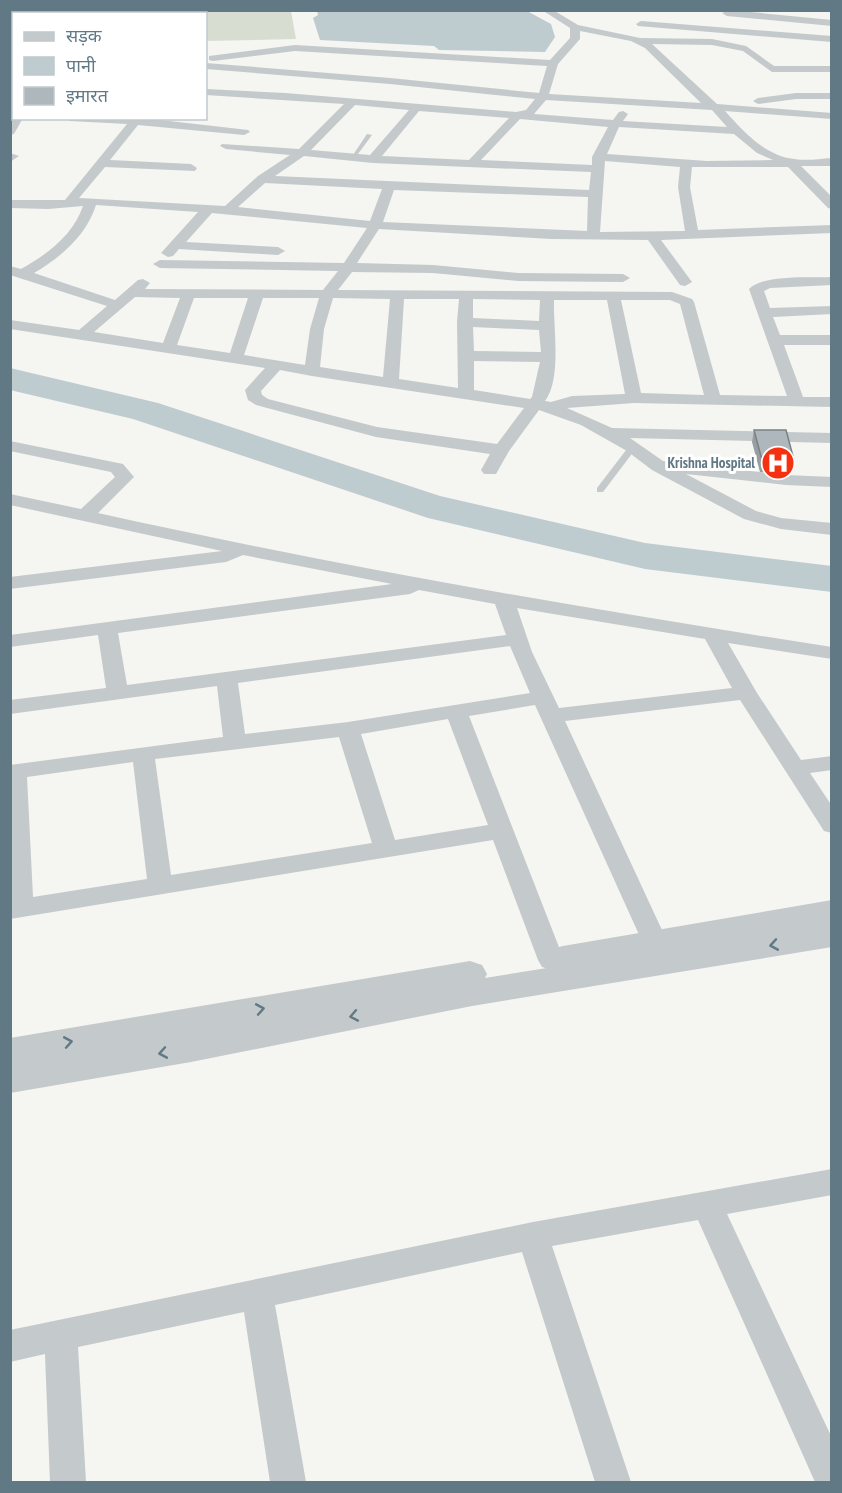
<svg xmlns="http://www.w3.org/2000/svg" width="842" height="1493" viewBox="0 0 842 1493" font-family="'PT Sans Narrow','Noto Sans Devanagari',sans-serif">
	<rect width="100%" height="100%" fill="#f5f5f1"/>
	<path fill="#d7ded1" d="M118,11H291L296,39L206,41V14H119Z"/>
	<path fill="#beccd0" d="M317,11H527L551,24L555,37L545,52L439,50L434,46L320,40L313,18L318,15Z"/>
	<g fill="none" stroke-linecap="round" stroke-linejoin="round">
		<path fill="#beccd0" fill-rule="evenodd" d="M10,368L158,403L440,496L645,543L832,566V592L645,569L428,518L133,419L10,390Z"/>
		<g fill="#c4c9cb" fill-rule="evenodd">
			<path d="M367,134L372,135L355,158H351Z"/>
			<path d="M630,445H636L637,447L603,492H597V488Z"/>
		</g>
		<g fill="#c4c9cb" fill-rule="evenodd">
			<rect x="104" y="10" width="9" height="4"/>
			<path d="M542,10H553L578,25L640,38L712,39L746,46L774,66H832V72H772L743,51L712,45L652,44L717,104L832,113V119L725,111C743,131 765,156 794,159C806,161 819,159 832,158V166H801L832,197V209L828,208L788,167H692L690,187L698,230L832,225V233L661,240L692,282L685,286L680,285L648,240L552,239L379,229L357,263L433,265L518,273L623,274L630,278L623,282L518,281L433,273L352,272L338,290L672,292L692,299L694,302L720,395L787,396L749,289C763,274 811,278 832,277V285L770,288L764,291L770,308L832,306V314L773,317L780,335H832V345H784L803,397H832V407L634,403L567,408L612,428L832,433V443L630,438L663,461L786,475L832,477V487L786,485L686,474L756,511L781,518L832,523V535L781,529L744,519L652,470L627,451L581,425L539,410L509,451L496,474H484L481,470L490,454L376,437L256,405L248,400L245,390L265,368L10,329V320L79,330L107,306L10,275V266L21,269C48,254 73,235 83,206L48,209L10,208V200H65L127,124L70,121L65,118H143L248,130L250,132L244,135L138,125L110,160L191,164L197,168L195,171L105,167L79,198L225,206L258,176L290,155L226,149L220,146L222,144L299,149L344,104L206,95V89L285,93L516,112L526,110L535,99L390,84L206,69V63L390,78L539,93L547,66L295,51L213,61L209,60V56L295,45L550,60L570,38V28ZM580,31L631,41L645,48L701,103L549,94L558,64L580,39ZM546,100L712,110L727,127L623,121L628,114L623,111L619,112L613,120L534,114ZM355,105L409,110L370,155L311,150ZM419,111L509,118L469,160L382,156ZM520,119L608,127L592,157V165L481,160ZM619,127L734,134L757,153L773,160L707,161L607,154ZM304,156L373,163L591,172L589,190L275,176ZM605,161L680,167L678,187L685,231L600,232ZM265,183L382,189L370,221L238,207ZM394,190L588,197L587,231L383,222ZM96,205L198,212L161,253L168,257L173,256L179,249L278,255L285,251L278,247L186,242L212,213L367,228L344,263L160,260L153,264L160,268L338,271L323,290L145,289L150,283L143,279L138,280L115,300L34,273C61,257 86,236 96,205ZM135,297L180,298L163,343L94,332ZM194,298H248L230,353L177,345ZM263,298H319L310,329L305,365L244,355ZM333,298L390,299L383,377L320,367L324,329ZM404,299H459L457,322L458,388L399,379ZM473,299L540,300L539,321L473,318ZM554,300H607L625,394L572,396L551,402L545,401C562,378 553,328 554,300ZM621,300H670L680,304L704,395L641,393ZM473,327L539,330L541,352L474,351ZM474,361L540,362L532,397L530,399L474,390ZM280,370L312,376L524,408L497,444L377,427L268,399L262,395L261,391Z"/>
			<path d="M730,10L832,20V26L727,16L722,13Z"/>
			<path d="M10,11L17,12L18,14H14V17H10Z"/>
			<path d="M641,21L832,36V42L638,26L636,24Z"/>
			<path d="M14,37V45L10,46V38Z"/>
			<path d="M10,84L14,85V91L10,90Z"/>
			<path d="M796,93H832V99H796L758,104L753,101L758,98Z"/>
			<path d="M14,117V118H23L14,134L10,135V121Z"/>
			<path d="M10,153L19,156L10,162Z"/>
			<path d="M10,441L123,464L134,477L98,513C341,567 586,609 832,647V659L728,643L757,693L801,760L832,756V770L810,773L832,806V833L824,831L740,700L565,721L668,943L664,950L655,953L646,950L535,705L469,716L564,960L560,967L551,970L542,967L538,960L493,840L10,919V765L223,737L217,686L10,714V700L106,688L98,635L10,647V635L392,584L243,555L226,562L10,589V577L222,551L10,505V494L81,509L115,477L111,472L10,451ZM419,590L495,604L506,635L127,685L118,633L410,594ZM517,608L705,639L732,688L559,708L532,652ZM510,646L530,693L348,722L245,734L238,683ZM448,719L488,825L395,840L361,734ZM339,737L372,843L171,875L155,759ZM133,762L147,879L33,897L27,777Z"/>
			<path d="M832,1169V1195L727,1214L832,1438V1482H815L698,1220L552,1246L631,1482H595L522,1252L275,1305L306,1482H270L244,1312L78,1347L86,1482H50L45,1354L10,1362V1330L533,1222Z"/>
		</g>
		<path fill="#c4c9cb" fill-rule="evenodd" d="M832,900V923L803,928L832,923V947L472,1006L191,1062L10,1093V1038L470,961L482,965L487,974L485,978L553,967L546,958L551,949L563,946Z"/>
	</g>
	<path fill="#969ea2" d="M754,430L794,460L792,473L760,472L752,442Z"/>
	<path fill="#aeb8bc" stroke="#7a8184" stroke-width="1.5" d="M754,430H786L794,460H762Z"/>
	<defs><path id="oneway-chevron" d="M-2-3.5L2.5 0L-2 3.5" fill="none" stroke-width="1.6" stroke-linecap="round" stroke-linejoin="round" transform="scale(1.5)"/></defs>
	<g stroke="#617985">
		<use href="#oneway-chevron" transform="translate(774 945) rotate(170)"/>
		<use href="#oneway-chevron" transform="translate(260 1009) rotate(-10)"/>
		<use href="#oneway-chevron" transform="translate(354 1016) rotate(169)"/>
		<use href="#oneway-chevron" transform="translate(68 1042) rotate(-10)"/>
		<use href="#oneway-chevron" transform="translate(163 1053) rotate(170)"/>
	</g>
	<defs>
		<g id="hospital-disc" transform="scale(1.725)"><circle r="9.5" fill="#f53111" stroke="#fff"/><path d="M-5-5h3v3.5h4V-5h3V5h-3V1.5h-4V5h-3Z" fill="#fff"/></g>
	</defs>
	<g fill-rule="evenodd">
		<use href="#hospital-disc" x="778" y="463"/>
	</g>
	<g text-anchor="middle" stroke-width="6" stroke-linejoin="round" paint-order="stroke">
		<g font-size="15" font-weight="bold" fill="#617985" stroke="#fff" text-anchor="end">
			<text x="755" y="468">Krishna Hospital</text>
		</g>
	</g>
	<rect width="842" height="1493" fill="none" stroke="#617985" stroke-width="24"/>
	<rect x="12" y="12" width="195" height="108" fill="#ffffff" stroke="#c0c9ce" stroke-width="1.5"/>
	<rect x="24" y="32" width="30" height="9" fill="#c4c9cb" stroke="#c0c9ce" stroke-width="1.5"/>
	<text x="66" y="42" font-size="18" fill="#617985">सड़क</text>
	<rect x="24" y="57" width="30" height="18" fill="#beccd0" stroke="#c0c9ce" stroke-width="1.5"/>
	<text x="66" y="72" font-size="18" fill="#617985">पानी</text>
	<rect x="24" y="87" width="30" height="18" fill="#aeb8bc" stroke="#c0c9ce" stroke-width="1.5"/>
	<text x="66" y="102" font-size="18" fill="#617985">इमारत</text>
</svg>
